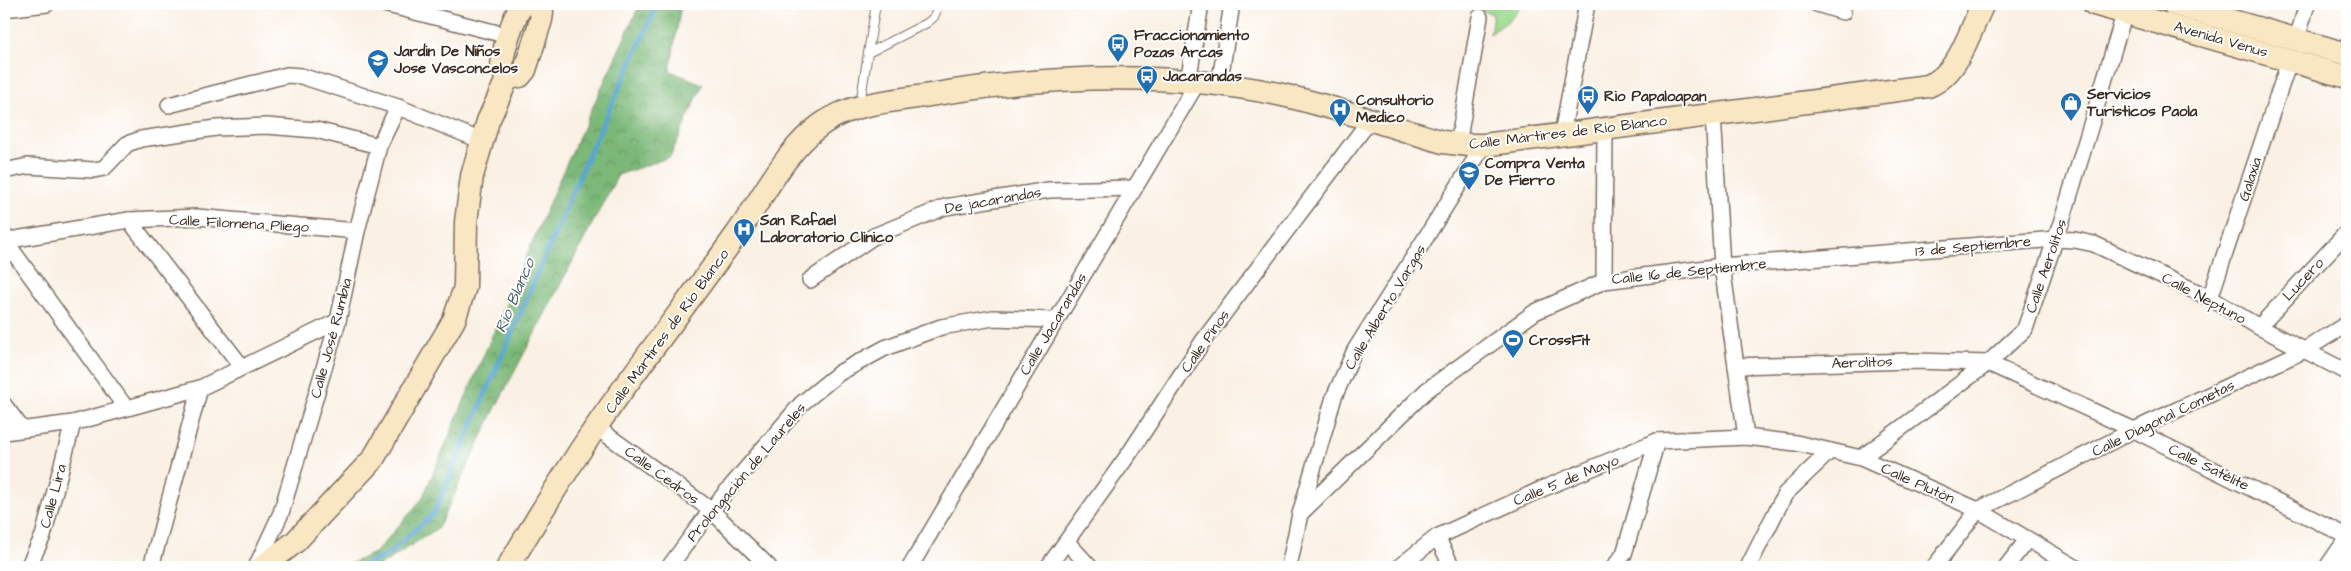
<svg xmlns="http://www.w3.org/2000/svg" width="2351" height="571" viewBox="0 0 2351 571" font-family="'Architects Daughter',sans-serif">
	<defs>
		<pattern id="grass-tufts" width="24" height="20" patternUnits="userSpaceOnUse" patternTransform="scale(1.25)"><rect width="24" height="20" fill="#9ad88d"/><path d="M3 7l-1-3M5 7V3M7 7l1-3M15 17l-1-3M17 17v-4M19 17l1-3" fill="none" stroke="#86ba79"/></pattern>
		<pattern id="forest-crowns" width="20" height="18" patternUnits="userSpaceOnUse" patternTransform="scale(1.25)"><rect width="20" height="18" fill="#7bb878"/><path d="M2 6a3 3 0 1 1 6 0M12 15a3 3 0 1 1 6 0" fill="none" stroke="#669662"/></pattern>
	</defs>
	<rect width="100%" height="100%" fill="#fff"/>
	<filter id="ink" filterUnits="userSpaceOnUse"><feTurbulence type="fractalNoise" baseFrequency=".02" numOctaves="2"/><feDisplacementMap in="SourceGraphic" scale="10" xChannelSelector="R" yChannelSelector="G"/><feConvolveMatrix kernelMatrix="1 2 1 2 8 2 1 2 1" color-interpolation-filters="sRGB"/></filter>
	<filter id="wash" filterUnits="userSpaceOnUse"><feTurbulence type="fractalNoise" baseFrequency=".0096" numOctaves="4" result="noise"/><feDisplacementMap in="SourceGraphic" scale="20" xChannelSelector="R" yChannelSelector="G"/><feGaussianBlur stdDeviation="1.12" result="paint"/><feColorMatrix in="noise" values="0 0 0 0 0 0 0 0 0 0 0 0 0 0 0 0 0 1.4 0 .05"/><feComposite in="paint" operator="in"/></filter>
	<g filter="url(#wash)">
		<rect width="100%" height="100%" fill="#faf0e3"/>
		<path fill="url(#grass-tufts)" stroke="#6a8156" d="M1434,4H1520C1518,17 1500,26 1490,34L1493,14L1472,8Z"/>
		<path fill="url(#forest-crowns)" stroke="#5b714b" d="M640,4H681L670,71L703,84L670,157L618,175L497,405L438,528L378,567H343L376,552L422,499L559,180Z"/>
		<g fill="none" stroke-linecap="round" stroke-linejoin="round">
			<path stroke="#5aa6d2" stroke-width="5" d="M360,567L387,555L434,513L592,147L658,4"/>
		</g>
	</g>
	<g filter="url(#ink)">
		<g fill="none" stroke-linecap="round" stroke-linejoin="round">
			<g stroke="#7e6f63" stroke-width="10">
				<g id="lane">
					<path d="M868,53L876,4"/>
					<path d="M860,104L868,53L927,23L934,17L939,4"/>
				</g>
			</g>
			<g stroke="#7e6f63" stroke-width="18">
				<g id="street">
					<path d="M384,4L509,36"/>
					<path d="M1817,4L1843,12"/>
					<path d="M4,9L47,4"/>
					<path d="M2297,39L2307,4"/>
					<path d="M1188,82L1201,4"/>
					<path d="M1219,86L1232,4"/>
					<path d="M169,105L287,75L301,76L398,107L482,141"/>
					<path d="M1713,114L1722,266L1746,437"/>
					<path d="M1562,134L1587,4"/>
					<path d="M1458,144L1480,17"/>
					<path d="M4,171L28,166L94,170L104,168L127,144L141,139L216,128L266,126L316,130L379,146"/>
					<path d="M129,220L242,367"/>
					<path d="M4,239L126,408"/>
					<path d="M4,241L129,220L197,217L357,231"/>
					<path d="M810,280L874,236L945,207L1049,190L1134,188"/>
					<path d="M1604,281L1605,128"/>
					<path d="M2210,298L2290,59"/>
					<path d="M2259,327L2347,232"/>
					<path d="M1736,366L1912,361L1988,363L2134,430L2347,536"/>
					<path d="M4,405L22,429"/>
					<path d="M596,427L711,510L769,567"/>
					<path d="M4,432L73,423L200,388L338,321"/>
					<path d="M1861,458L1988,363L2025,329L2064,214L2127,5"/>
					<path d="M1300,514L1427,390L1535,312L1604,281L1722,266L2056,239L2075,240L2094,244L2210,298L2259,327L2347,372"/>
					<path d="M1437,537L1452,567"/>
					<path d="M1067,542L1090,567"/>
					<path d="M28,567L43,536L73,423"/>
					<path d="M151,567L200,388"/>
					<path d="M256,567L281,513L338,321L357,231L379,146L398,107"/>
					<path d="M669,567L711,510L801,404L839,373L885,348L941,327L993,318L1054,320"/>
					<path d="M910,567L1197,83"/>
					<path d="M1048,567L1131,451L1203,341L1370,120"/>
					<path d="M1289,567L1300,514L1334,397L1355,350L1484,145"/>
					<path d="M1399,567L1437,537L1542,489L1657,441L1746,437L1796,443L1861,458L1978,510L2075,567"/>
					<path d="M1614,567L1624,554L1657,441"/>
					<path d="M1748,567L1785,494L1830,451"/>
					<path d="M1934,567L1978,510L2134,430L2303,351L2347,324"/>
					<path d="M2006,567L2027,540"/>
					<path d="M2327,567L2347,538"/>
				</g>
			</g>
			<g stroke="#7e6f63" stroke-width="25">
				<g id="secondary">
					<path d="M524,4C515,10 498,61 503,71L513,77L520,76L525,70L541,20L542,12L535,4"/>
					<path d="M2094,4L2347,77"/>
					<path d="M2173,4L2347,54"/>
					<path d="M262,567L295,542L373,459L454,320L465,287L466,222L472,176L488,121L508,77"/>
					<path d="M508,567C536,520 565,472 596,427C641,362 690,300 736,235C763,198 784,151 822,124C853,102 895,101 930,95C1043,76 1165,70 1278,94C1333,106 1388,126 1443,142L1469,145H1484L1928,86C1959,74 1969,32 1983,4"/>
				</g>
			</g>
			<use href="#lane" stroke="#fff" stroke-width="8"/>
			<use href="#street" stroke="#fff" stroke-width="15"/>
			<use href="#secondary" stroke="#f9e7c3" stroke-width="22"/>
		</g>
	</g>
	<defs>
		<g id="bus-pin" transform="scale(1.125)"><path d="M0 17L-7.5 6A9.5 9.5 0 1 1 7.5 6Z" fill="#1f6fb2" stroke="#fff"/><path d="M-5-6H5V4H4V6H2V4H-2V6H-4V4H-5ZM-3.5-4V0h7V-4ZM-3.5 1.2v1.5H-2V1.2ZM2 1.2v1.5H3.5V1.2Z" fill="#fff"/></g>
		<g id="school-pin" transform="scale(1.125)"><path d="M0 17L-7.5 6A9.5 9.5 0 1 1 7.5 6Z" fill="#1f6fb2" stroke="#fff"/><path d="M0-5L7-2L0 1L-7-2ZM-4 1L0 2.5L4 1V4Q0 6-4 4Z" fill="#fff"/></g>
		<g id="shop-pin" transform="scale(1.125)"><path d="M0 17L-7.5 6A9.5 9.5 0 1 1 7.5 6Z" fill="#1f6fb2" stroke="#fff"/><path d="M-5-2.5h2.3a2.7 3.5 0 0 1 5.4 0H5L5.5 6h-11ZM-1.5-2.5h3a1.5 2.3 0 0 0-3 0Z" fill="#fff"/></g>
		<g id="hospital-pin" transform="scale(1.125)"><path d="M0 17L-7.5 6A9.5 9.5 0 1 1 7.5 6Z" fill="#1f6fb2" stroke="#fff"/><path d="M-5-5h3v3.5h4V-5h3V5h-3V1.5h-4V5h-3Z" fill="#fff"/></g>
		<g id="stadium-pin" transform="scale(1.125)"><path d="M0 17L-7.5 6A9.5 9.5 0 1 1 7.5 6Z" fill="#1f6fb2" stroke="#fff"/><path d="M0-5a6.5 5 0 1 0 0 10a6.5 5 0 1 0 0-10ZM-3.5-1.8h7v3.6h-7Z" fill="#fff"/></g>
	</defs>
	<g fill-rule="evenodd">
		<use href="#bus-pin" x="1118" y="44"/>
		<use href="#school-pin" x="378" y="60"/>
		<use href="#bus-pin" x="1147" y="76"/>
		<use href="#bus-pin" x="1588" y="96"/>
		<use href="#shop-pin" x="2071" y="103"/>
		<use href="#hospital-pin" x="1340" y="109"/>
		<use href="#school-pin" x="1469" y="172"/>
		<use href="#hospital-pin" x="744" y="229"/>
		<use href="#stadium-pin" x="1513" y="340"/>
	</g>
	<g text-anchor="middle" stroke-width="4" stroke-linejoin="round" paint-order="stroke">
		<g font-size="15" font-weight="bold" fill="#3b2a1e" stroke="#fff" text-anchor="start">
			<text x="1134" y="40">Fraccionamiento<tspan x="1134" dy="17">Pozas Arcas</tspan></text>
			<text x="394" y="56">Jardin De Niños<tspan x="394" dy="17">Jose Vasconcelos</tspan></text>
			<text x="1163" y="81">Jacarandas</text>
			<text x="2087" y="99">Servicios<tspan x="2087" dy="17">Turisticos Paola</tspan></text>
			<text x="1604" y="101">Rio Papaloapan</text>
			<text x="1356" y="105">Consultorio<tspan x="1356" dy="17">Medico</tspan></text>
			<text x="1485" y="168">Compra Venta<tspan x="1485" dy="17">De Fierro</tspan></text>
			<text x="760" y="225">San Rafael<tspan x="760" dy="17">Laboratorio Clinico</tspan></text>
			<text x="1529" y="345">CrossFit</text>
		</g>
		<g font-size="15" fill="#3b2a1e" stroke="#fff">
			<text transform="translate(2221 39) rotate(16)" y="5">Avenida Venus</text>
			<text transform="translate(1568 132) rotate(-7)" y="5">Calle Mártires de Río Blanco</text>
			<text transform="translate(2250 179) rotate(-72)" y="5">Galaxia</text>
			<text transform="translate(993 200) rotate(-10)" y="5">De jacarandas</text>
			<text transform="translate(239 223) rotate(3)" y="5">Calle Filomena Pliego</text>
			<text transform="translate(1973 246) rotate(-5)" y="5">13 de Septiembre</text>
			<text transform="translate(2046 266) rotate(-71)" y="5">Calle Aerolitos</text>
			<text transform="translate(1689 271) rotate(-6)" y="5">Calle 16 de Septiembre</text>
			<text transform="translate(2303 279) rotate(-47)" y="5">Lucero</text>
			<text transform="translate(2204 298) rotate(28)" y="5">Calle Neptuno</text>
			<text transform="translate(1385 307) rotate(-59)" y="5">Calle Alberto Vargas</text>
			<text transform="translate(1053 324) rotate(-59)" y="5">Calle Jacarandas</text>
			<text transform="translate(667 331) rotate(-54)" y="5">Calle Mártires de Río Blanco</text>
			<text transform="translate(331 338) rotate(-75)" y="5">Calle José Rumbia</text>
			<text transform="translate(1205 341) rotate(-55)" y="5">Calle Pinos</text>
			<text transform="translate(1862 362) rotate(-2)" y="5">Aerolitos</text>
			<text transform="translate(2163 418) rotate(-26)" y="5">Calle Diagonal Cometas</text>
			<text transform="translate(2209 467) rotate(26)" y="5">Calle Satélite</text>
			<text transform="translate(746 472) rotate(-50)" y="5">Prolongación de Laureles</text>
			<text transform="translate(662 475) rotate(36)" y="5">Calle Cedros</text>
			<text transform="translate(1566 480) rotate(-22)" y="5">Calle 5 de Mayo</text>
			<text transform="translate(1918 483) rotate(24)" y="5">Calle Plutón</text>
			<text transform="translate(53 496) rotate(-75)" y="5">Calle Lira</text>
		</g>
		<g font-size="16" font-style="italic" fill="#475c66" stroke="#fff">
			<text transform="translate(514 295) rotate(-67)" y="6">Río Blanco</text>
		</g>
	</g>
	<rect width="2351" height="571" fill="none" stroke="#fff" stroke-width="20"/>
</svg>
